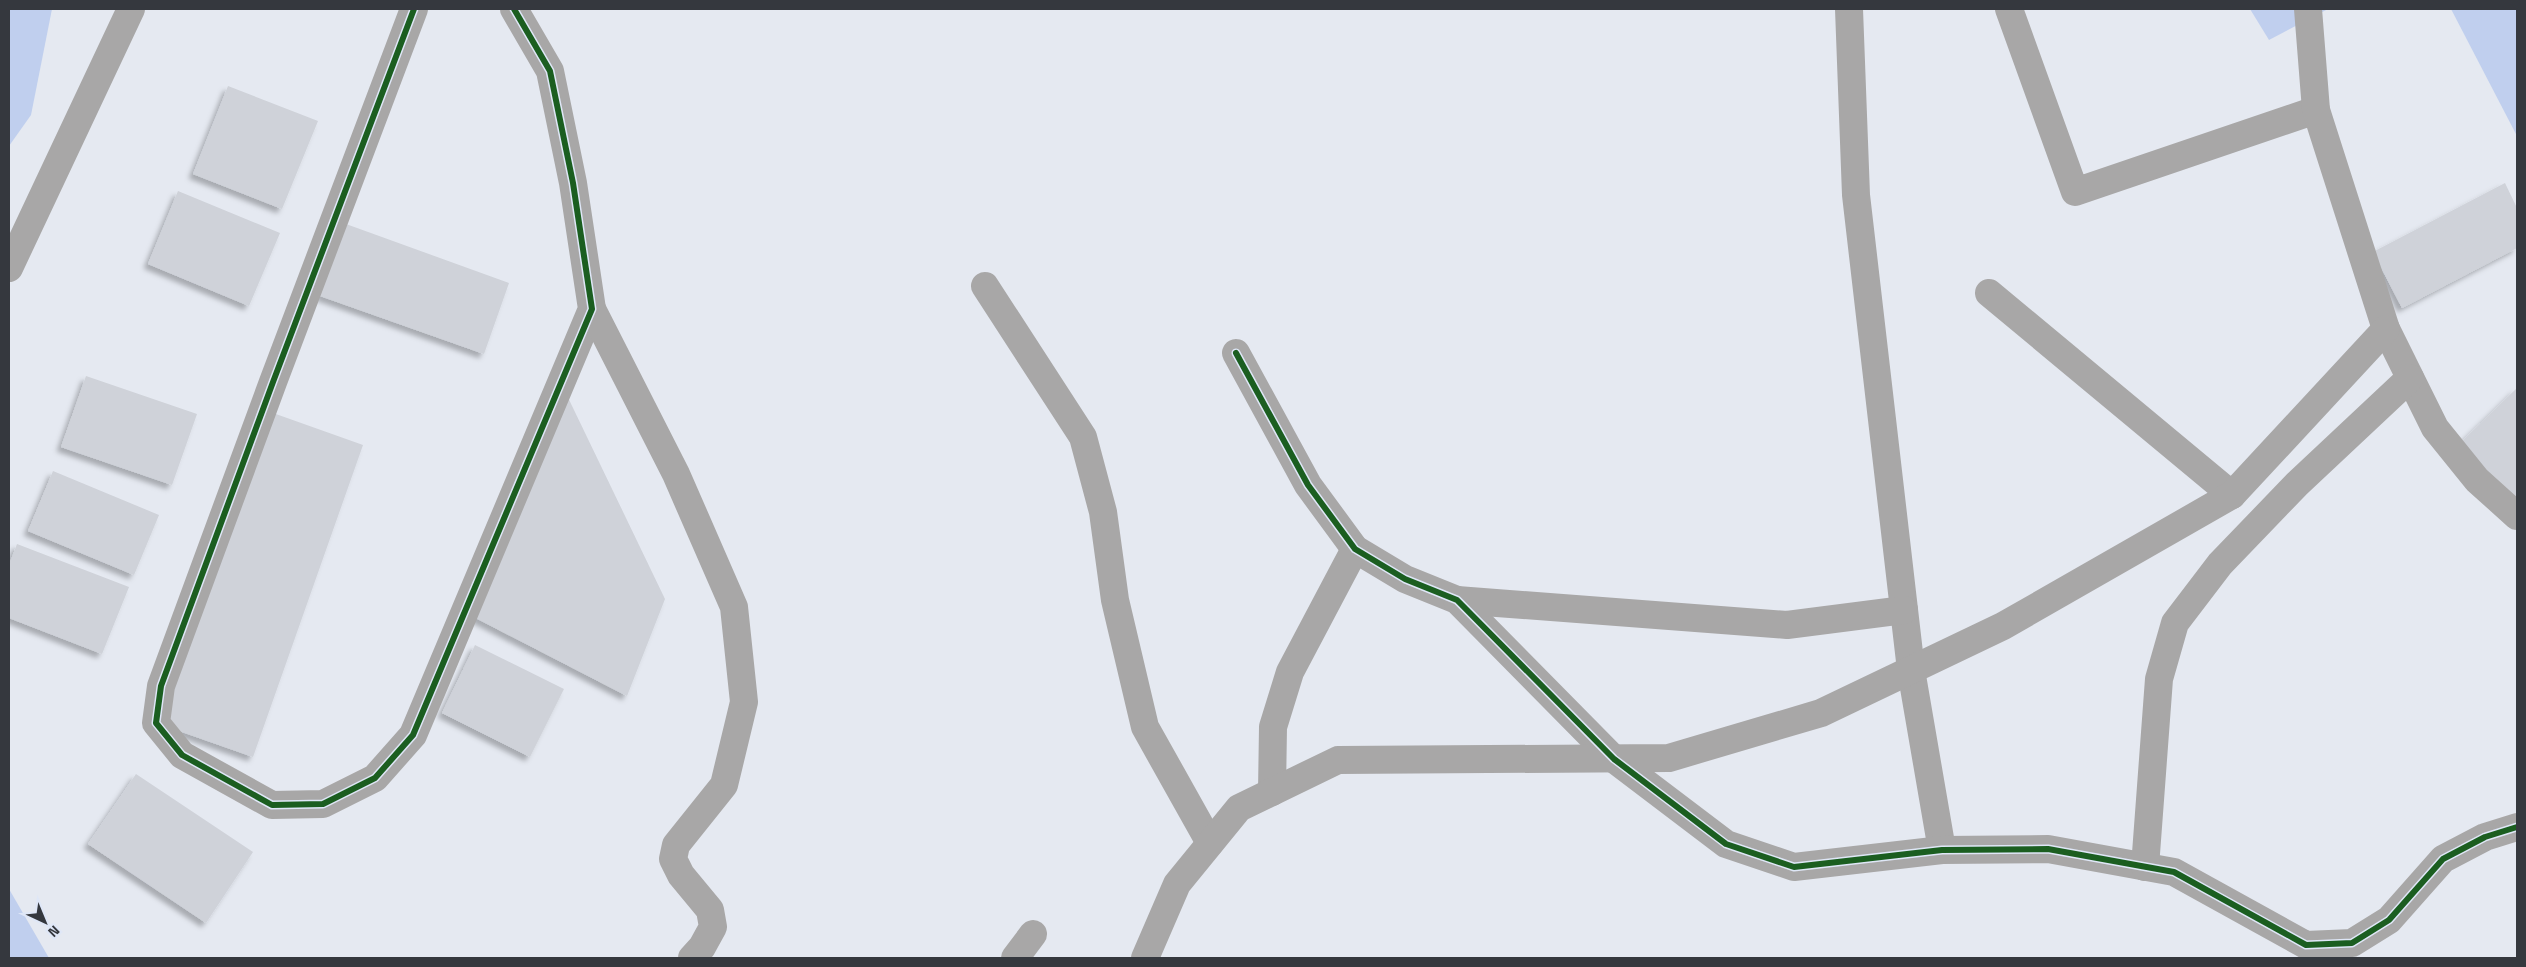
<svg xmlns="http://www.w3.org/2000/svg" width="2526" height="967" viewBox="0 0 2526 967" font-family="'Titillium Web',sans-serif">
	<defs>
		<filter id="shadow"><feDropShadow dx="-4.5" dy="4.5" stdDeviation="2.5" flood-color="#0004"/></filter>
	</defs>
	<rect width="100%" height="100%" fill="#e5e9f1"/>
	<g fill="#c0cfee">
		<path d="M9,9H52L31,115L9,146Z"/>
		<path d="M2250,9H2328L2269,40Z"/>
		<path d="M2451,9H2517V136Z"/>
		<path d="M9,889L49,958H9Z"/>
	</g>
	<g fill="#cfd2d9" filter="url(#shadow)">
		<path d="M228,86L318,121L282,209L193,174Z"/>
		<path d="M2505,183L2517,208V248L2402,308L2373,252Z"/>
		<path d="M178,191L280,233L249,306L148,264Z"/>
		<path d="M346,224L509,283L484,354L320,296Z"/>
		<path d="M86,376L197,414L172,485L61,447Z"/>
		<path d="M561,383L665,599L627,696L468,614Z"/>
		<path d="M2517,388V510L2453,450Z"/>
		<path d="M273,413L363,445L253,757L162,725Z"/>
		<path d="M53,471L159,515L134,575L28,531Z"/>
		<path d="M17,544L129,587L102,654L9,618V565Z"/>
		<path d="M475,645L564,689L530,757L442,713Z"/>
		<path d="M136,774L253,852L206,923L88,844Z"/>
	</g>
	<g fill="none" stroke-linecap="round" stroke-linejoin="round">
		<g stroke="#a8a7a7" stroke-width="28">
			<path d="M414,9L273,382L161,686L156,723L182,755L272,805L323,804L375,778L413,735L592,309L573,183L550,71L514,9"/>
			<path d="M1849,9L1856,195L1911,670L1942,850"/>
			<path d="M2009,9L2075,192L2316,110"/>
			<path d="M2308,9L2316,110L2386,329L2435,428L2477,480L2517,516"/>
			<path d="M9,268L131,9"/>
			<path d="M985,286L1083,437L1103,512L1115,600L1145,727L1210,843"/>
			<path d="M1989,293L2232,495"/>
			<path d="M592,309L676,474L734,607L744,702L724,785L676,845L673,859L681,875L710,910L713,927L702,947L692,958"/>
			<path d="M1236,353L1308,485L1355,549L1405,579L1457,600L1614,759L1726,844L1794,867L1942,850L2048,849L2174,872L2306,945L2352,943L2389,920L2443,859L2485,837L2517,827"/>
			<path d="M1457,600L1787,625L1904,610"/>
			<path d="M1272,792L1273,727L1290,672L1355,549"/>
			<path d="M2145,867L2159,679L2175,623L2220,564L2297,484L2410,378"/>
			<path d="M1015,958L1033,934"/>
			<path d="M1145,958L1177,884L1239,808L1338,760L1669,758L1821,713L2003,626L2232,495L2386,329"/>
		</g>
		<g stroke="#dfe7f7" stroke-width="9">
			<g id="cycleway">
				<path d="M414,9L273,382L161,686L156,723L182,755L272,805L323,804L375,778L413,735L592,309L573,183L550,71L514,9"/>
				<path d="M1236,353L1308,485L1355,549L1405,579L1457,600L1614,759L1726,844L1794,867L1942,850L2048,849L2174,872L2306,945L2352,943L2389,920L2443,859L2485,837L2517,827"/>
			</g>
		</g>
		<use href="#cycleway" stroke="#1b5e20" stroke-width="6"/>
	</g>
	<rect width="2526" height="967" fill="none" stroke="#35383e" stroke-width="20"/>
	<g transform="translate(45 922) rotate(136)" stroke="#dfe7f7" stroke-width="4" paint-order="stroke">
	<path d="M0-4L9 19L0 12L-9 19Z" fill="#35383e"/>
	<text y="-8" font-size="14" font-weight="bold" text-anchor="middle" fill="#35383e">N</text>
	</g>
</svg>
